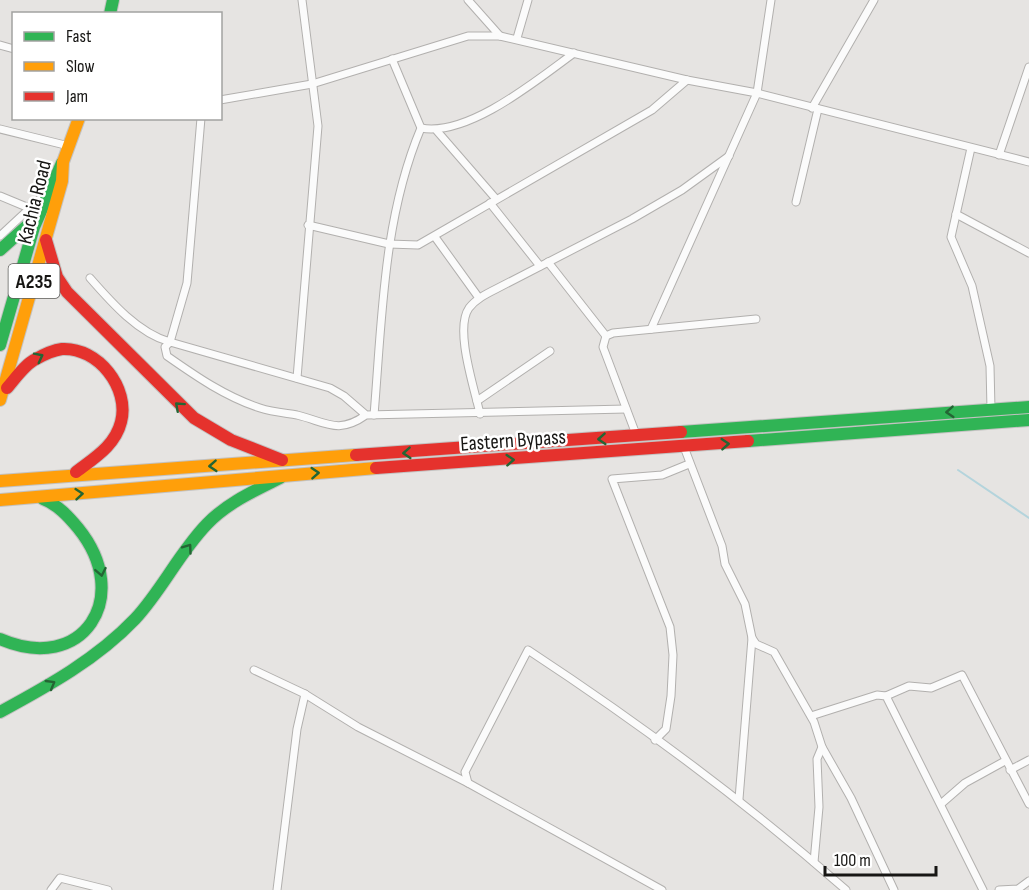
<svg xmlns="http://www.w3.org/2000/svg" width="1029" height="890" viewBox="0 0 1029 890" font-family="'Sofia Sans Condensed',sans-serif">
	<rect width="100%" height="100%" fill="#e6e4e2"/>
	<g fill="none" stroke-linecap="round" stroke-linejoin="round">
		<path stroke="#b4d4dc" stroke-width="2" d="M958,470L1029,518"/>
		<g stroke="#b2b0ae" stroke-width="9">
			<g id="street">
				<path d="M468,0L500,36"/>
				<path d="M517,38L528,0"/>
				<path d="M0,45L14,49"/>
				<path d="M220,100L312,84L468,36H500L687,80L757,93L1029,162"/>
				<path d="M812,108L874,0"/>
				<path d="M421,128C468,137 537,80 574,53"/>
				<path d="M0,129L69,146"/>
				<path d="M437,131L496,199"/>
				<path d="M971,148L951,237L972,286L990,366L991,409"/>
				<path d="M999,155L1029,67"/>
				<path d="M0,196L29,208"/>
				<path d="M796,202L818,109"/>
				<path d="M490,203L540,266"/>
				<path d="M956,214L1029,253"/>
				<path d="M308,225L389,244L418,245L652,110L687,80"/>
				<path d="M0,236L44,195"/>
				<path d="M435,237L479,298"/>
				<path d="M548,262L606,336"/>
				<path d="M90,278C111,302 138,333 170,342L187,283L201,118"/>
				<path d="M651,329L757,93L771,0"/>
				<path d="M297,378L318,126L302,0"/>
				<path d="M477,401L550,351"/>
				<path d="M480,414C475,390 454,329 469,308C476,299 486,294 496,289L632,219L682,190L729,156"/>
				<path d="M366,415L344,396L330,388L170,342L165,347L167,356C197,377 226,397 260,408C272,412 285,413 297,415C326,422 338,435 366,415L626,409"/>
				<path d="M374,415C382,320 383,218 421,128L392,59"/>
				<path d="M637,437L603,347L606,336L613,333L756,319"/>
				<path d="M684,447L722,546L725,564L745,604L752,638L756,644L774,652L814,722L822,747L817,759L819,807L814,862"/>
				<path d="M254,670L305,694L358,727L468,783"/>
				<path d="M886,696L909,686L931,688L962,675L1029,804"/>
				<path d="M811,716L877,695L886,696L983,890"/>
				<path d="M655,740L666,729L671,696L673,655L670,627L612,479L662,475L689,464"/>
				<path d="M822,747L851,798L894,890"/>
				<path d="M1010,770L1029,760"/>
				<path d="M739,799L752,638"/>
				<path d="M942,803L965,783L1005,761"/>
				<path d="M51,890L60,878L108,890"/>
				<path d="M277,890L297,729L305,694"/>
				<path d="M662,890L468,783L465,772L528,650C639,723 746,802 846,890"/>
				<path d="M999,890L1018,889L1029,881"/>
			</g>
		</g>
		<g stroke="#c3c2c1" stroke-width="14">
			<g id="fast">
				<path d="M110,14L113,0"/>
				<path d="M0,250L38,216"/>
				<path d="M0,345L34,227L62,163"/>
				<path d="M681,432L1029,407"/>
				<path d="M748,441L1029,420"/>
				<path d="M0,639C83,675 134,597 78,528C68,516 58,505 43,499"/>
				<path d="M0,712C48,686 97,659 135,619C162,590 179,553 207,524C227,503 254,491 280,478"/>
			</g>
		</g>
		<g stroke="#c3c2c1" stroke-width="14">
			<g id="slow">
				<path d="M0,400L62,181L63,162L79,118"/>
				<path d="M0,481L356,455"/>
				<path d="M0,500L376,468"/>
			</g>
		</g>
		<g stroke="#c3c2c1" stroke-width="14">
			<g id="jam">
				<path d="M46,240L57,277L67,292L194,418L231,440L282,460"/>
				<path d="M7,388C15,379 25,364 36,359C43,355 55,350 62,349C98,347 130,388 121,422C115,446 94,458 76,472"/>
				<path d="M356,455L681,432"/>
				<path d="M376,468L748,441"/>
			</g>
		</g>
		<use href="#street" stroke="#fbfbfb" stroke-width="7"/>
		<use href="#fast" stroke="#30b455" stroke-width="12"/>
		<use href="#slow" stroke="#ff9f0a" stroke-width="12"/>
		<use href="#jam" stroke="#e5322d" stroke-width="12"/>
	</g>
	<defs><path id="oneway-chevron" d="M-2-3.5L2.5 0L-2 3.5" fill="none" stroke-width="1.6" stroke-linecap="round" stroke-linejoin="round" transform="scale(1.5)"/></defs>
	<g stroke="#246534">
		<use href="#oneway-chevron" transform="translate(39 357) rotate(-27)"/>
		<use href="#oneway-chevron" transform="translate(179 406) rotate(-138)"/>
		<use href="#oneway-chevron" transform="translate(950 412) rotate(176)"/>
		<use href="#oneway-chevron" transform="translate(602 439) rotate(176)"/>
		<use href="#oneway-chevron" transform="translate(725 444) rotate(-4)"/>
		<use href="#oneway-chevron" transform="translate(407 453) rotate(176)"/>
		<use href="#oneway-chevron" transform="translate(510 460) rotate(-4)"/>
		<use href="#oneway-chevron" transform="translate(213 466) rotate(176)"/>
		<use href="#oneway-chevron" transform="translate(315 473) rotate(-4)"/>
		<use href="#oneway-chevron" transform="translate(79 494) rotate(-5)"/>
		<use href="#oneway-chevron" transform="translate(188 548) rotate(-54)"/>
		<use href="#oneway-chevron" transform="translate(101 572) rotate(79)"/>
		<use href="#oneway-chevron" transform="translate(51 684) rotate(-30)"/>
	</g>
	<g text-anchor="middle" stroke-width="5" stroke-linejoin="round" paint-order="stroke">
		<rect fill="#fff" stroke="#5d5c5a" stroke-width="1.5" x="8.5" y="264" width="51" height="34" rx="4.5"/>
		<g font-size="20" font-weight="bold" fill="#171614">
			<text x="34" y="288">A235</text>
		</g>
		<g font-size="21" fill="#171614" stroke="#fff">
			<text transform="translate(34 202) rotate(-76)" y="7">Kachia Road</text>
			<text transform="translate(513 440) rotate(-4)" y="7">Eastern Bypass</text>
		</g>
	</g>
	<rect x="12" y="12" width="210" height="108" fill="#ffffff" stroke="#a2a2a1" stroke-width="1.5"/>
	<rect x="24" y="32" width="30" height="9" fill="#30b455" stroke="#a2a2a1" stroke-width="1.5"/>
	<text x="66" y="42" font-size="18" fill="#171614">Fast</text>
	<rect x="24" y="62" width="30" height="9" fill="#ff9f0a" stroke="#a2a2a1" stroke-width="1.5"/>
	<text x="66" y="72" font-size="18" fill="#171614">Slow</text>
	<rect x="24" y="92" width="30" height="9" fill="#e5322d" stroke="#a2a2a1" stroke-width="1.5"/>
	<text x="66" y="102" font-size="18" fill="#171614">Jam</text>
	<path d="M825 866v9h111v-9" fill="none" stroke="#171614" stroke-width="3"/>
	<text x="834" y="866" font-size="18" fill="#171614" stroke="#ffffff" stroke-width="4.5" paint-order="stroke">100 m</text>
</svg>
